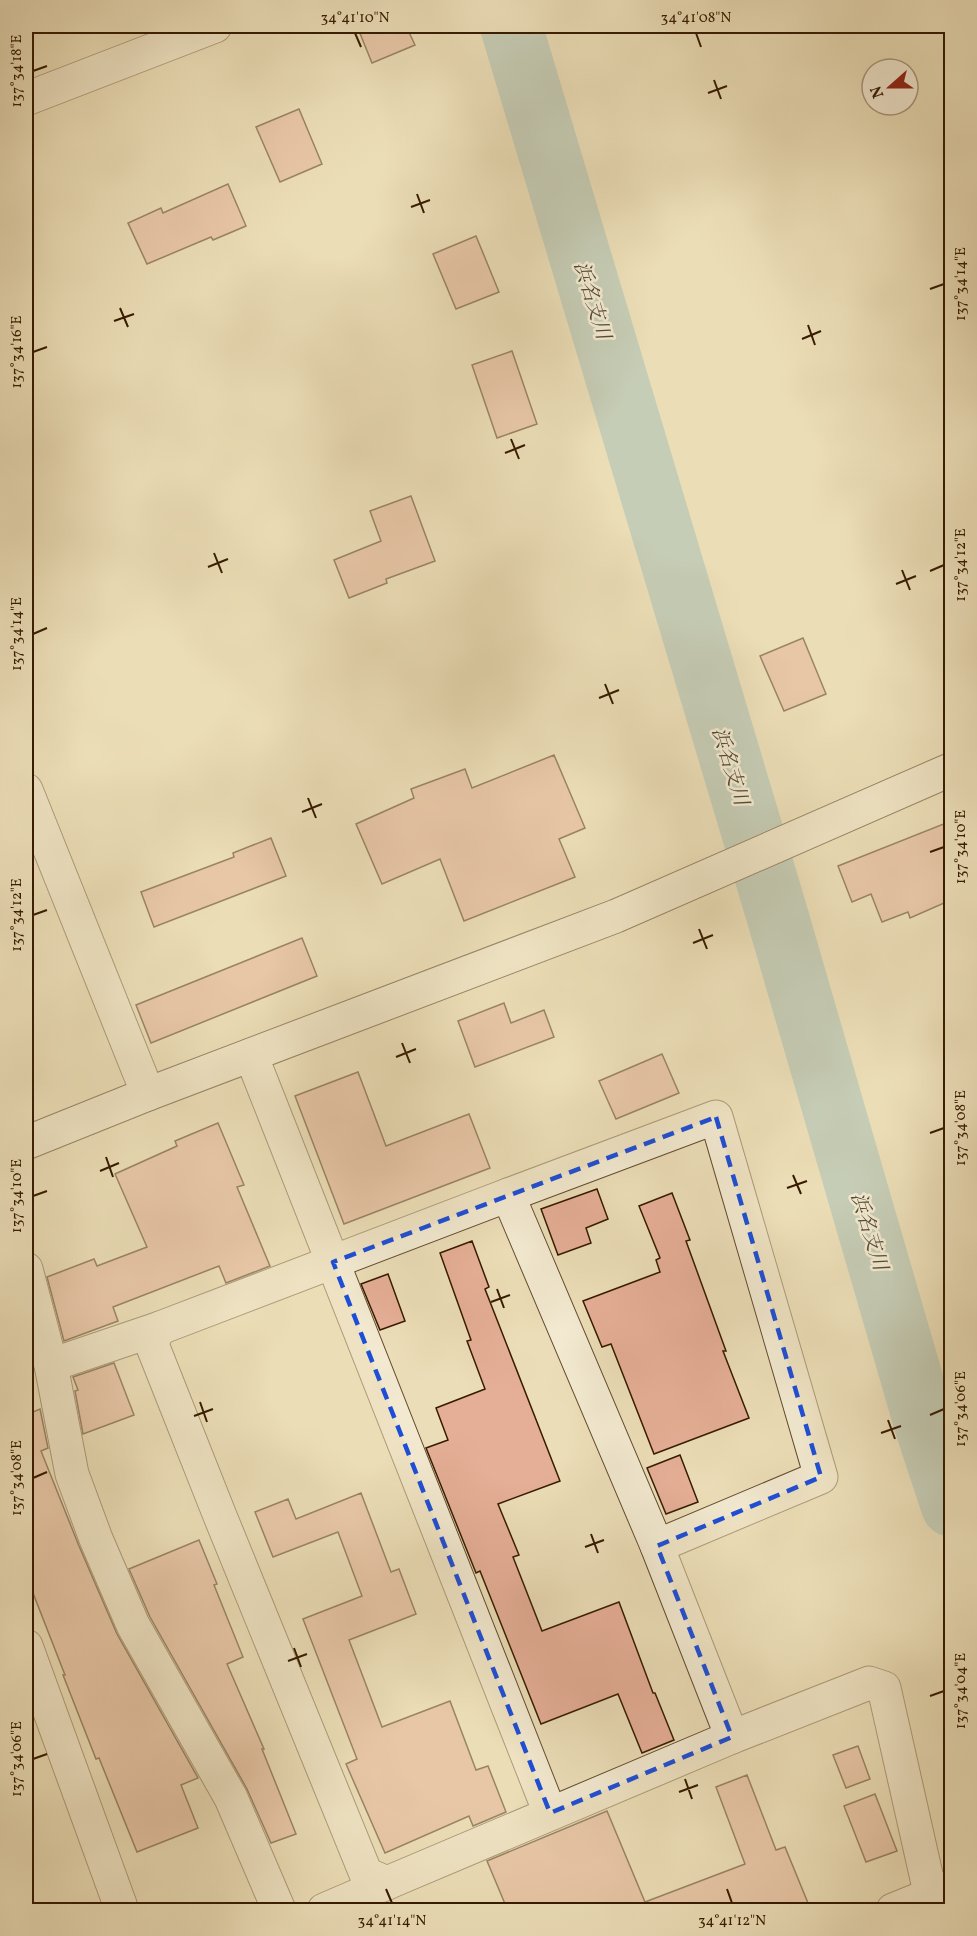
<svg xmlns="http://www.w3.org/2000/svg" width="977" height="1936" viewBox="0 0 977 1936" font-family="Vollkorn,'Noto Serif JP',serif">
	<rect width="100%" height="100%" fill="#ebddb7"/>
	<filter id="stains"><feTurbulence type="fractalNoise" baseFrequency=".00333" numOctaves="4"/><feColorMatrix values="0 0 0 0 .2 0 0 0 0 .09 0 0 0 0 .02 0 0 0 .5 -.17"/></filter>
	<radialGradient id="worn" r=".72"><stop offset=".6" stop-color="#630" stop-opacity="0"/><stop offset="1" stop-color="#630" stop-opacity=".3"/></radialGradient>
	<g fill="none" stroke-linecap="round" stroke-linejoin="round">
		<path stroke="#99bbb5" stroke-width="62" d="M511,26L776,911L925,1424L952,1506"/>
	</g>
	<g fill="#e5ae96" stroke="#361b00" stroke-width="1.5">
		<path d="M357,26H406L415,45L372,63Z"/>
		<path d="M299,109L322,164L280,182L256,127Z"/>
		<path d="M228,184L246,226L213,240L211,237L147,264L128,223L161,208L163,213Z"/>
		<path d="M476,236L499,292L456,309L433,254Z"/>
		<path d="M512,351L537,424L497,438L472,365Z"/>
		<path d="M411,496L435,561L386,579L387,583L349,598L334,560L381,541L370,511Z"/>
		<path d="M803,638L826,694L784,711L760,656Z"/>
		<path d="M554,755L585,828L559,839L575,877L464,921L440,859L382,884L356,824L414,798L411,789L465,769L472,788Z"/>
		<path d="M951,821V900L910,918L908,912L882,922L871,894L852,902L838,866Z"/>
		<path d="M271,838L286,876L154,927L141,892L234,857L233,853Z"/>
		<path d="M302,938L317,976L151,1043L136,1005Z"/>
		<path d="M504,1003L511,1023L544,1010L554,1037L475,1067L458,1021Z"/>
		<path d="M662,1054L679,1093L616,1119L599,1081Z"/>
		<path d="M358,1072L386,1146L469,1114L490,1168L344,1224L295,1096Z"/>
		<path d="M218,1123L244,1185L237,1187L270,1266L226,1283L219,1266L113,1307L118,1321L64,1341L47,1277L94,1259L97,1266L147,1247L115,1174L177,1146L175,1141Z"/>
		<path d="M597,1189L608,1219L586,1228L591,1243L558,1255L541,1209Z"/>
		<path d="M672,1193L690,1240L686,1241L726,1351H723L749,1418L654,1454L611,1344L602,1347L583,1301L660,1272L656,1260L660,1258L639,1206Z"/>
		<path d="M472,1241L489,1287L485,1289L560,1481L498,1504L519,1555L513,1557L542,1631L619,1602L653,1693H655L674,1740L642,1753L618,1694L541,1724L480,1571L476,1573L426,1448L448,1440L436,1408L485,1389L467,1341L471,1340L440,1253Z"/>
		<path d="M388,1274L405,1321L380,1330L361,1284Z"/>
		<path d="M114,1363L134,1415L83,1434L75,1391L78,1390L73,1377Z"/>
		<path d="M40,1409L48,1448L41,1451L79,1546L117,1634L198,1778L181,1785L198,1828L137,1852L99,1758L96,1759L63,1675H65L26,1575V1415Z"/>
		<path d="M680,1455L698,1502L666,1514L647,1468Z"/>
		<path d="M361,1493L391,1572L399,1569L416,1614L349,1640L382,1727L450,1701L476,1770L488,1766L506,1812L473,1826L469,1816L385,1853L346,1764L357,1759L303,1619L362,1596L338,1532L273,1557L255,1512L288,1499L296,1519Z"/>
		<path d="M199,1540L217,1584L214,1585L243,1657L227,1664L264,1749H262L296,1834L271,1843L247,1789L150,1617L129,1569Z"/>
		<path d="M858,1746L870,1779L846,1788L833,1755Z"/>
		<path d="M747,1775L776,1850L785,1847L808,1903L788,1911H508L487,1861L607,1811L645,1902L745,1864L716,1787Z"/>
		<path d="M875,1794L897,1851L866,1862L844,1806Z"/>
	</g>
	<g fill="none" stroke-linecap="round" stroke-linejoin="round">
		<g stroke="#634c2e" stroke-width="35">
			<g id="street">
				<path d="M26,99L215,26"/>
				<path d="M26,790L148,1094"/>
				<path d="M251,1055L550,1813"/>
				<path d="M508,1195L657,1546L732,1737L387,1883L366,1874L220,1516L151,1342L160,1328Z"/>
				<path d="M508,1195L716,1117L821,1477L657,1546"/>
				<path d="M26,1269L51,1365L72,1474L96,1539L133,1625L231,1798L279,1910"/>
				<path d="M51,1365L160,1328"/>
				<path d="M26,1646L122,1910"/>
				<path d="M732,1737L869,1683L884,1688L934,1910"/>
				<path d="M324,1910L387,1883"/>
				<path d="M893,1910L952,1886"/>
			</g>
		</g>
		<g stroke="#361b00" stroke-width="35">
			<path id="secondary" d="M26,1143L148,1094L616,916L952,769"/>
		</g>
		<use href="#street" stroke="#f2e9d0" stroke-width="33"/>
		<use href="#secondary" stroke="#f2e9d0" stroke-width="33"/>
	</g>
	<path d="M0 0H977V1936H0ZM716,1117L821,1477L657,1546L732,1737L550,1813L333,1262Z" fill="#ebddb7" fill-opacity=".55" fill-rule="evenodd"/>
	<path fill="none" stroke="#1d4ed8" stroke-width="4.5" stroke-dasharray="12 8" stroke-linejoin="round" d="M716,1117L821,1477L657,1546L732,1737L550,1813L333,1262Z"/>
	<path fill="none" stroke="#361b00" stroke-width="2" d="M355,33L361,47M696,33L701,47M33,71L47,66M714,80L721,99M708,93L727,86M417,194L424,213M411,207L430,200M930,289L944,284M120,308L128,327M114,321L134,314M808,325L815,345M802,339L821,331M33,352L47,347M511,439L519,459M505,453L525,445M214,553L222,573M208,567L228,559M902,570L910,590M930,571L944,565M896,584L916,576M33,634L47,628M605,684L613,704M599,698L619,690M308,798L316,818M302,812L322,804M930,852L944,847M33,915L47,910M699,929L707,949M693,943L713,935M402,1043L410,1063M396,1057L416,1049M930,1133L944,1128M106,1157L113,1177M100,1171L119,1163M793,1175L801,1194M787,1188L807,1181M33,1196L47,1191M497,1289L504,1308M491,1302L510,1295M200,1402L207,1422M930,1415L944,1409M194,1416L213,1409M888,1420L895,1439M881,1433L901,1426M33,1478L47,1472M591,1534L598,1553M585,1547L604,1540M294,1648L301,1667M288,1661L307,1654M930,1696L944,1691M33,1759L47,1754M685,1779L692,1799M679,1792L698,1785M386,1889L392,1903M727,1889L732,1903"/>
	<g text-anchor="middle" stroke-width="5" stroke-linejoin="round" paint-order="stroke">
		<g font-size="20" font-style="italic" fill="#544b36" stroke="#f2e9d0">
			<text transform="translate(593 300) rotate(73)" y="7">浜名支川</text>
			<text transform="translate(731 766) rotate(73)" y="7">浜名支川</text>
			<text transform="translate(870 1231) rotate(73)" y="7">浜名支川</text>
		</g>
	</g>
	<rect width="977" height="1936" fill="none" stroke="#ebddb7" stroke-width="66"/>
	<g transform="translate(890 87) rotate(249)"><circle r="28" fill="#f2e9d0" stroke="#a7977d" stroke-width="1.5"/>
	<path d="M0-4.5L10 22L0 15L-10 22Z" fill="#8f2418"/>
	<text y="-9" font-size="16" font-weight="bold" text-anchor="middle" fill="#361b00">N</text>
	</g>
	<rect x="33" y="33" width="911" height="1870" fill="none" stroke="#361b00" stroke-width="2"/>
	<g font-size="15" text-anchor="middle" fill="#361b00">
		<text x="355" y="22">34°41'10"N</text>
		<text x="696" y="22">34°41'08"N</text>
		<text transform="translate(16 71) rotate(-90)" y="5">137°34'18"E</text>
		<text transform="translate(960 284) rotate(-90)" y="5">137°34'14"E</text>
		<text transform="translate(16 352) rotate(-90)" y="5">137°34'16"E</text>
		<text transform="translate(960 565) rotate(-90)" y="5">137°34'12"E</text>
		<text transform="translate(16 634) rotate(-90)" y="5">137°34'14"E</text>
		<text transform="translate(960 847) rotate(-90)" y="5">137°34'10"E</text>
		<text transform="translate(16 915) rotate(-90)" y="5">137°34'12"E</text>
		<text transform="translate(960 1128) rotate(-90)" y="5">137°34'08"E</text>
		<text transform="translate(16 1196) rotate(-90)" y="5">137°34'10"E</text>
		<text transform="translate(960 1409) rotate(-90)" y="5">137°34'06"E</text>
		<text transform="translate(16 1478) rotate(-90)" y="5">137°34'08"E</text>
		<text transform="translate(960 1691) rotate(-90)" y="5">137°34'04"E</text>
		<text transform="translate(16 1759) rotate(-90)" y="5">137°34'06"E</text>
		<text x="392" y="1925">34°41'14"N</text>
		<text x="732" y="1925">34°41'12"N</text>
	</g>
	<rect width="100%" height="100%" filter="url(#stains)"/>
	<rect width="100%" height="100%" fill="url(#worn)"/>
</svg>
